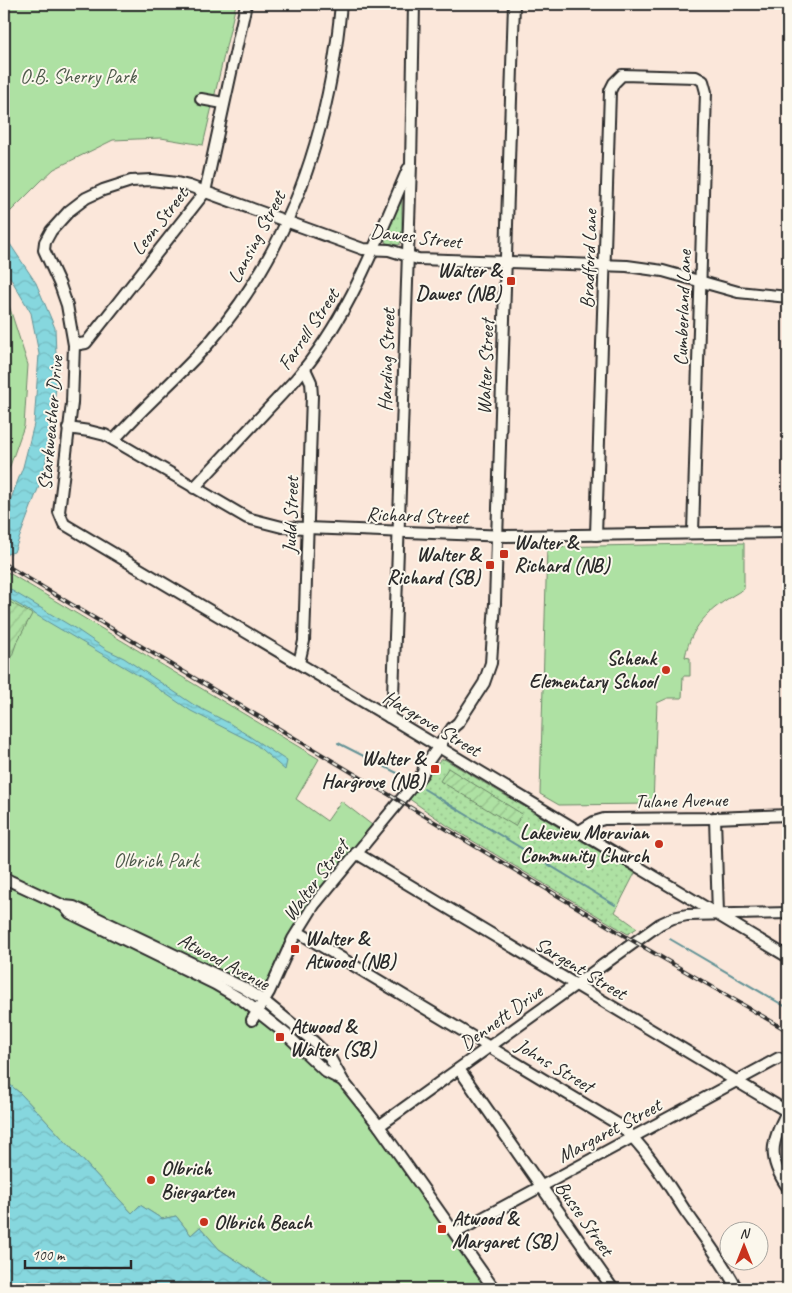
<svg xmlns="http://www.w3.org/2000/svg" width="792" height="1293" viewBox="0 0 792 1293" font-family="Caveat,sans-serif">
	<defs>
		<pattern id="grass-dots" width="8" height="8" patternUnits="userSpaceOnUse" patternTransform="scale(1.25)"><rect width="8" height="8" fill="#aee1a3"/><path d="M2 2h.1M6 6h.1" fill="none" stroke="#96c18c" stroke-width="1.8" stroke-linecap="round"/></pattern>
		<pattern id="garden-furrows" width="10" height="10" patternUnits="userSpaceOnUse" patternTransform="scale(1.25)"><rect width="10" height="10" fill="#aee1a3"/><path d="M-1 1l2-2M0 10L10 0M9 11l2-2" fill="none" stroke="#96c18c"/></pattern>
		<pattern id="water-waves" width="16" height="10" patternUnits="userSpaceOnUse" patternTransform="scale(1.25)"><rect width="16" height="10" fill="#86d7de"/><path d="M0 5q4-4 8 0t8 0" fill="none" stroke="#74b9bf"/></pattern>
	</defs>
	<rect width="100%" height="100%" fill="#fbe7da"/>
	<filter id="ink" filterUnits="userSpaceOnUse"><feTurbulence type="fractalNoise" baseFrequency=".02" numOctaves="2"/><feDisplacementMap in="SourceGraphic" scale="10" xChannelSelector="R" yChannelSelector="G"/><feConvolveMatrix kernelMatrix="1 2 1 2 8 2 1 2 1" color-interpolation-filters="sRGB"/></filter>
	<g filter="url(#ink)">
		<g fill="url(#grass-dots)" stroke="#6c8667">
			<path d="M402,197V240L399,245L386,243L384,238Z"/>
			<path d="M443,759L446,760L635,873L615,912L637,928L628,934L448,826L408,798L439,761Z"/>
		</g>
		<g fill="#aee1a3" stroke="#6c8667">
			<path d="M4,4H236L203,145L161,138L113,140L54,169L41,181L4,218Z"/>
			<path d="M4,290L28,365L24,426L4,483Z"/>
			<path d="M744,543V589C714,606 692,622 685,657L690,658V676H683L682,698H668L657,703L653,804L559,805L540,794L547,547Z"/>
			<path d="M4,570L319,759L296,799L327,821L341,801L372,825L306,906L284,944L267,981L248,1008L343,1081L494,1289H280L219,1249L200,1227L191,1235L176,1216L162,1219L140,1205L132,1213L20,1093L4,1080Z"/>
		</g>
		<g fill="url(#garden-furrows)" stroke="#6c8667">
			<path d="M4,599L32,614L16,644L4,679Z"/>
			<path d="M448,768L522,814L515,826L440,781Z"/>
		</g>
		<g fill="url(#water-waves)" stroke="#629296">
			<path d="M4,235L36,283L55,328L57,381L44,473L14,552L4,555V517L23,467L34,424L39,354L31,313L4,267Z"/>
			<path d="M4,586L76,629L107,650L124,658L194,705L229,723L287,761L285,770L254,743L191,711L141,677L4,596Z"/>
			<path d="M4,1080L20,1093L132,1213L140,1205L162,1219L176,1216L191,1235L200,1227L219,1249L280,1289H4Z"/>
		</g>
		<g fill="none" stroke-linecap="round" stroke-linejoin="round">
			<g stroke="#629296" stroke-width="2">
				<path d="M338,743L403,776"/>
				<path d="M424,789L615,905"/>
				<path d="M670,939L788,1008"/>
			</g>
			<g stroke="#2b2b2b" stroke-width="14">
				<g id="minor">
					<path d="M201,99L223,103"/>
					<path d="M788,297L738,292L663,271L627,266L418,259L389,250L363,249L189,186L177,183L151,180L131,181L103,190L86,198L69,211L51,231L45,242L44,250L60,285L67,305L74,345L72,403L59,512L64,524L389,717L788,957"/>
					<path d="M74,345L86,343L205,192L246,4"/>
					<path d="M68,428L89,431L105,435L247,518L282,527L507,536L788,532"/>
					<path d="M114,440C144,406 179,377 209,343C292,247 330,129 341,4"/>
					<path d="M194,488L295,380C348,319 376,243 408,169"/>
					<path d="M596,535L610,91L614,83L622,75L696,77L703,81L706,92L693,533"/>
					<path d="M299,663L304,641L312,396L311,382L305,369"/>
					<path d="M389,717L393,696L411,164L414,4"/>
					<path d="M715,818L718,914"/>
					<path d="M578,832L594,822L604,819L715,818L788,815"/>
					<path d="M356,853L788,1112"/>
					<path d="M4,878L64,906L74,907L242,987L264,1001L313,1041L330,1058L343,1081L379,1126L494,1289"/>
					<path d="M64,906L70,913L215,984L244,1001L287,1035L326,1072L342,1080"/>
					<path d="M298,932L621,1126C647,1149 667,1183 686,1212C704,1237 723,1262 737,1289"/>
					<path d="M252,1020L269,992L293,939L314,905L423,773L424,767L452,728L458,723L484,683L491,663L495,603L514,4"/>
					<path d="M459,1069L613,1289"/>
					<path d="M787,1112C771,1142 767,1158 788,1188"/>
					<path d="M379,1126L660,924L673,918L687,915L788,913"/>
					<path d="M455,1233L779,1058"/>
				</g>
			</g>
			<use href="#minor" stroke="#fbf7ec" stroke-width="10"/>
			<g stroke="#2b2b2b" stroke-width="4">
				<path id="rail" d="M4,564L635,942L788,1031"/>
			</g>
			<use href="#rail" stroke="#fbf7ec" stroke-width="2" stroke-dasharray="5.5" stroke-linecap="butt"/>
		</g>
	</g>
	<g fill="#c8321e" stroke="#fbf7ec" stroke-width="2">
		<rect x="506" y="276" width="10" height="10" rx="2.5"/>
		<rect x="499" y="549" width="10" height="10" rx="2.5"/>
		<rect x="485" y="560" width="10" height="10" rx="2.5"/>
		<circle cx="666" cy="670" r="5"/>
		<rect x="430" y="764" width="10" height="10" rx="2.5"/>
		<circle cx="659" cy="844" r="5"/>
		<rect x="290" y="944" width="10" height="10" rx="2.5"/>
		<rect x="275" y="1032" width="10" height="10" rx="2.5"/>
		<circle cx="151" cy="1180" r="5"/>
		<circle cx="204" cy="1222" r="5"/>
		<rect x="437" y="1224" width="10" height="10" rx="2.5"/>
	</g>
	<g text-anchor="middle" stroke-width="4" stroke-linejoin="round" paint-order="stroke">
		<g font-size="20" fill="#4c5849" stroke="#fbf7ec">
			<text x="78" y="83">O.B. Sherry Park</text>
			<text x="156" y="867">Olbrich Park</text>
		</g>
		<g font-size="20" fill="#2b2b2b" stroke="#fbf7ec">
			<text transform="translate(159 221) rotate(-52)" y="7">Leon Street</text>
			<text transform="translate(416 236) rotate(7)" y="7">Dawes Street</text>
			<text transform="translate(256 237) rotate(-62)" y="7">Lansing Street</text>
			<text transform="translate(588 259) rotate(-88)" y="7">Bradford Lane</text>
			<text transform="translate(682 308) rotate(-88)" y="7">Cumberland Lane</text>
			<text transform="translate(308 329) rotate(-56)" y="7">Farrell Street</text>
			<text transform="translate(386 360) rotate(-88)" y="7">Harding Street</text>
			<text transform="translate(485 367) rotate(-88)" y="7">Walter Street</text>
			<text transform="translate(50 423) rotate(-85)" y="7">Starkweather Drive</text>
			<text transform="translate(290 515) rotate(-88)" y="7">Judd Street</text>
			<text transform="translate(417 515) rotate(2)" y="7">Richard Street</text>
			<text transform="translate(432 723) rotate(31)" y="7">Hargrove Street</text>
			<text transform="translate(681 800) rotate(-1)" y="7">Tulane Avenue</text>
			<text transform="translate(315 880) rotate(-53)" y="7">Walter Street</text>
			<text transform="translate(224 961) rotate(28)" y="7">Atwood Avenue</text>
			<text transform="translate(581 968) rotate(31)" y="7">Sargent Street</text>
			<text transform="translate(501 1017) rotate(-36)" y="7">Dennett Drive</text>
			<text transform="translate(555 1065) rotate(31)" y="7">Johns Street</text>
			<text transform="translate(609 1130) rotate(-28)" y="7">Margaret Street</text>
			<text transform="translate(585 1218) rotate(55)" y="7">Busse Street</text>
		</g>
		<g font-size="20" font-weight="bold" fill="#2b2b2b" stroke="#fbf7ec" text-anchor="start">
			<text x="501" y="277" text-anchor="end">Walter &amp;<tspan x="501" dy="23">Dawes (NB)</tspan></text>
			<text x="514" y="549">Walter &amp;<tspan x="514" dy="23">Richard (NB)</tspan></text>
			<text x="480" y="561" text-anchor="end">Walter &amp;<tspan x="480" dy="23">Richard (SB)</tspan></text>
			<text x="656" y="665" text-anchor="end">Schenk<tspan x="656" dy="23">Elementary School</tspan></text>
			<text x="425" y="765" text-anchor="end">Walter &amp;<tspan x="425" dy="23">Hargrove (NB)</tspan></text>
			<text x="649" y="839" text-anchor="end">Lakeview Moravian<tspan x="649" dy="23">Community Church</tspan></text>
			<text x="305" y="945">Walter &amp;<tspan x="305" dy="23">Atwood (NB)</tspan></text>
			<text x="290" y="1033">Atwood &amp;<tspan x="290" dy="23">Walter (SB)</tspan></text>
			<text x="161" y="1175">Olbrich<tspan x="161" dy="23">Biergarten</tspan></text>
			<text x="452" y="1225">Atwood &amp;<tspan x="452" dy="23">Margaret (SB)</tspan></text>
			<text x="214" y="1229">Olbrich Beach</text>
		</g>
	</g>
	<rect width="792" height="1293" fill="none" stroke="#fbf7ec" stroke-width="20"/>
	<rect x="10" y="10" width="772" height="1273" fill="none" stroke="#2b2b2b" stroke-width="2" filter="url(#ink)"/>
	<g transform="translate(744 1246)"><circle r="24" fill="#fbf7ec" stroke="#a8a59f"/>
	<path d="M0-4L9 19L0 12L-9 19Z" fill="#c8321e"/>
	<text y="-8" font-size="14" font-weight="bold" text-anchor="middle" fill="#2b2b2b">N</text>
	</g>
	<path d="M25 1260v8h106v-8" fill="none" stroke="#2b2b2b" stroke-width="2.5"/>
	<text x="32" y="1260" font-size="15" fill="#2b2b2b" stroke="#fbf7ec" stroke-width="4" paint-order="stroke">100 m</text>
</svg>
